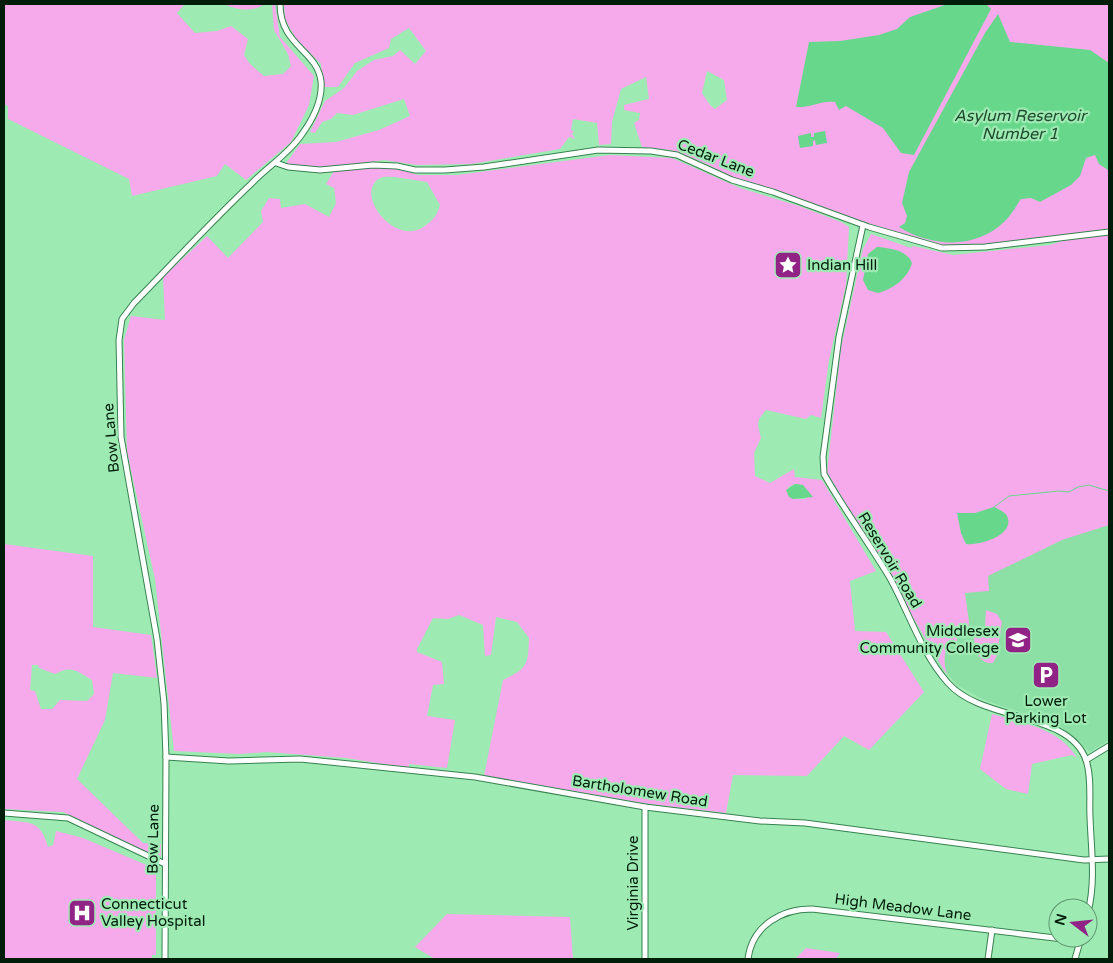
<svg xmlns="http://www.w3.org/2000/svg" width="1113" height="963" viewBox="0 0 1113 963" font-family="'Varela Round',sans-serif">
	<rect width="100%" height="100%" fill="#9eeab3"/>
	<path fill="#8de0a5" d="M1109,500V740L1090,752L1059,725L984,700L957,685L941,666L885,569Z"/>
	<g fill="#f7aaeb" fill-rule="evenodd">
		<path d="M4,4H185L177,13L195,33L217,31L231,26L248,39L244,55L250,64L264,76L283,74L291,66L288,54L274,30L272,4H275L280,37L314,76L309,105L291,142L246,180L225,164L217,176L132,196L129,179L8,119V106L4,104Z"/>
		<path d="M224,4H265C252,13 237,10 224,4Z"/>
		<path d="M284,4H1109V229L955,248L862,222L776,190L741,181L698,160L670,150L642,147L634,123L639,120L640,113L624,110V105L649,99L646,77L621,89L612,122L611,144L599,145L597,123L573,119L571,130L574,131L572,134L575,139L569,137L560,149L471,164L417,165L384,160L331,167L284,166L300,144L336,142L379,130L410,116L404,99L353,115L337,113L331,119L322,122L315,133L310,132L325,101L344,88L357,71L374,60L393,56L400,50L415,64L426,51L409,28L391,39L389,48L355,63L338,87H323L321,64L296,39L285,19ZM707,71L724,80L727,100L715,109L710,105L702,93Z"/>
		<path d="M610,155L672,158L740,188L799,206L841,222L849,227L846,285L829,360L821,418L811,415L806,419L766,410L759,419L758,425L761,438L754,453L755,476L770,483L794,469L795,477L822,480L876,571L850,581L855,631L886,632L924,692L869,750L844,736L807,776L733,775L726,813L649,804L484,776L503,680C528,668 528,665 529,638L517,622L496,617L491,655L485,656L483,625L459,615L448,619L433,618L417,649V652L442,662L444,684L433,685L427,716L455,720L447,768L409,764V768L346,758L267,752L240,754L174,751L155,579L127,452L124,340L131,316L165,320L163,277L207,236L228,258L263,222L261,211L269,198L280,199L281,208L305,204L329,217L336,203L334,188L326,184L334,171L366,167L398,169L418,175H457ZM395,177L427,182L440,205C437,216 433,220 425,226C395,248 353,193 380,178C384,176 391,177 395,177ZM795,484L803,485L806,499H793L788,487Z"/>
		<path d="M871,234L911,248L913,246L953,255L1050,245L1068,239L1109,235V525L1062,540L988,576L989,591L965,593L969,622L968,629L961,630L957,635V645L952,643C942,653 944,662 947,675L827,472L841,348L863,249Z"/>
		<path d="M4,544L93,556V627L151,635L157,678L113,673L105,720L77,779L143,843L161,844V856L149,853L63,812L4,809ZM32,665H38L39,668L55,674C72,665 76,671 92,680L94,694L87,701L60,700L52,709H41L35,691L30,690Z"/>
		<path d="M986,610L997,614L1002,622L997,655L993,663C978,664 975,649 974,637L985,627Z"/>
		<path d="M992,714C1023,723 1060,729 1077,758L1072,755L1032,764L1028,794L1006,789L980,769Z"/>
		<path d="M4,820C30,823 40,819 48,847L53,845L56,831L83,838L156,869V955H152V959H4Z"/>
		<path d="M447,914L570,917L573,959H435L415,947Z"/>
		<path d="M806,948L840,953L836,959H795Z"/>
	</g>
	<g fill="#67d78c">
		<path d="M948,4H986L991,9L914,155L901,153L883,128L846,106L839,110L835,102C821,100 811,108 796,107L809,42L840,41L879,35L897,29L910,17Z"/>
		<path d="M998,14L1010,42L1090,50L1109,63V168L1108,170L1099,164L1095,155L1086,158L1080,176L1071,185L1040,202L1031,198L1021,199C1016,206 1011,215 1005,221C976,250 931,247 899,227L905,223L907,216L902,203L909,172L985,33Z"/>
		<path d="M825,131L827,143L816,145L815,140L813,141V146L800,148L798,136L811,133V137H814V133Z"/>
		<path d="M877,247C889,248 907,250 912,263C908,278 893,289 878,293L868,290L863,280L868,254Z"/>
		<path d="M795,484L803,485L813,497L793,499L789,497L786,490Z"/>
		<path d="M994,507C998,509 1005,512 1007,516C1016,535 979,546 966,544L961,533L957,513H975Z"/>
	</g>
	<g fill="none" stroke-linecap="round" stroke-linejoin="round">
		<path stroke="#67d78c" stroke-width="1" d="M994,507L1009,496L1059,491L1069,492L1078,487L1089,485L1109,491"/>
		<g stroke="#368250" stroke-width="7">
			<g id="minor">
				<path d="M276,163L288,167L320,170L373,165L397,166L415,170H445L484,167L598,150L651,151L677,155L732,180L773,192L869,227L942,248L985,247L1109,232"/>
				<path d="M863,225L839,337L823,457L824,474C844,510 870,544 891,580C909,613 922,654 948,683C982,722 1069,711 1086,760C1092,777 1089,800 1090,817C1091,848 1096,881 1088,912"/>
				<path d="M166,757L229,761L300,759L330,762L475,777L645,807L760,821L805,823L1084,860L1109,859"/>
				<path d="M1086,760L1109,746"/>
				<path d="M645,807V959"/>
				<path d="M4,813L68,818L165,864"/>
				<path d="M165,959L166,757L164,703L157,639L121,437L119,340L122,319L134,303C173,263 211,222 251,184C267,167 286,156 300,137C312,121 323,102 321,81C317,50 280,46 280,4"/>
				<path d="M748,959C752,926 781,909 812,909L1080,941"/>
				<path d="M988,959L992,930"/>
				<path d="M1075,959L1081,938"/>
			</g>
		</g>
		<use href="#minor" stroke="#fff" stroke-width="5"/>
	</g>
	<defs>
		<g id="sight-square" transform="scale(1.4375)"><rect x="-9" y="-9" width="18" height="18" rx="4" fill="#902385" stroke="#9eeab3"/><path d="M0-6L1.8-2.2L6-1.7L2.9 1.2L3.7 5.4L0 3.3L-3.7 5.4L-2.9 1.2L-6-1.7L-1.8-2.2Z" fill="#fff"/></g>
		<g id="university-square" transform="scale(1.4375)"><rect x="-9" y="-9" width="18" height="18" rx="4" fill="#902385" stroke="#9eeab3"/><path d="M0-5L7-2L0 1L-7-2ZM-4 1L0 2.5L4 1V4Q0 6-4 4Z" fill="#fff"/></g>
		<g id="parking-square" transform="scale(1.4375)"><rect x="-9" y="-9" width="18" height="18" rx="4" fill="#902385" stroke="#9eeab3"/><path d="M-3.5-5.5H1a3.5 3.5 0 0 1 0 7H-1V5.5H-3.5ZM-1-3.4V-.6H.8a1.4 1.4 0 0 0 0-2.8Z" fill="#fff"/></g>
		<g id="hospital-square" transform="scale(1.4375)"><rect x="-9" y="-9" width="18" height="18" rx="4" fill="#902385" stroke="#9eeab3"/><path d="M-5-5h3v3.5h4V-5h3V5h-3V1.5h-4V5h-3Z" fill="#fff"/></g>
	</defs>
	<g fill-rule="evenodd">
		<use href="#sight-square" x="788" y="265"/>
		<use href="#university-square" x="1018" y="640"/>
		<use href="#parking-square" x="1046" y="675"/>
		<use href="#hospital-square" x="82" y="913"/>
	</g>
	<g text-anchor="middle" stroke-width="4.5" stroke-linejoin="round" paint-order="stroke">
		<g font-size="15" fill="#001d0a" stroke="#9eeab3">
			<text transform="translate(716 158) rotate(21)" y="5">Cedar Lane</text>
			<text transform="translate(111 438) rotate(-95)" y="5">Bow Lane</text>
			<text transform="translate(890 560) rotate(59)" y="5">Reservoir Road</text>
			<text transform="translate(640 791) rotate(9)" y="5">Bartholomew Road</text>
			<text transform="translate(153 839) rotate(-89)" y="5">Bow Lane</text>
			<text transform="translate(633 883) rotate(-90)" y="5">Virginia Drive</text>
			<text transform="translate(903 907) rotate(7)" y="5">High Meadow Lane</text>
		</g>
		<g font-size="15" fill="#001d0a" stroke="#9eeab3" text-anchor="start">
			<text x="807" y="270">Indian Hill</text>
			<text x="999" y="636" text-anchor="end">Middlesex<tspan x="999" dy="17">Community College</tspan></text>
			<text x="1046" y="706" text-anchor="middle">Lower<tspan x="1046" dy="17">Parking Lot</tspan></text>
			<text x="101" y="909">Connecticut<tspan x="101" dy="17">Valley Hospital</tspan></text>
		</g>
		<g font-size="16" font-style="italic" fill="#1e4b2d" stroke="#9eeab3">
			<text x="1020" y="121">Asylum Reservoir<tspan x="1020" dy="18">Number 1</tspan></text>
		</g>
	</g>
	<rect width="1113" height="963" fill="none" stroke="#001d0a" stroke-width="10"/>
	<g transform="translate(1073 923) rotate(286)"><circle r="24" fill="#9eeab3" stroke="#5f986f"/>
	<path d="M0-4L9 19L0 12L-9 19Z" fill="#902385"/>
	<text y="-8" font-size="14" font-weight="bold" text-anchor="middle" fill="#001d0a">N</text>
	</g>
</svg>
